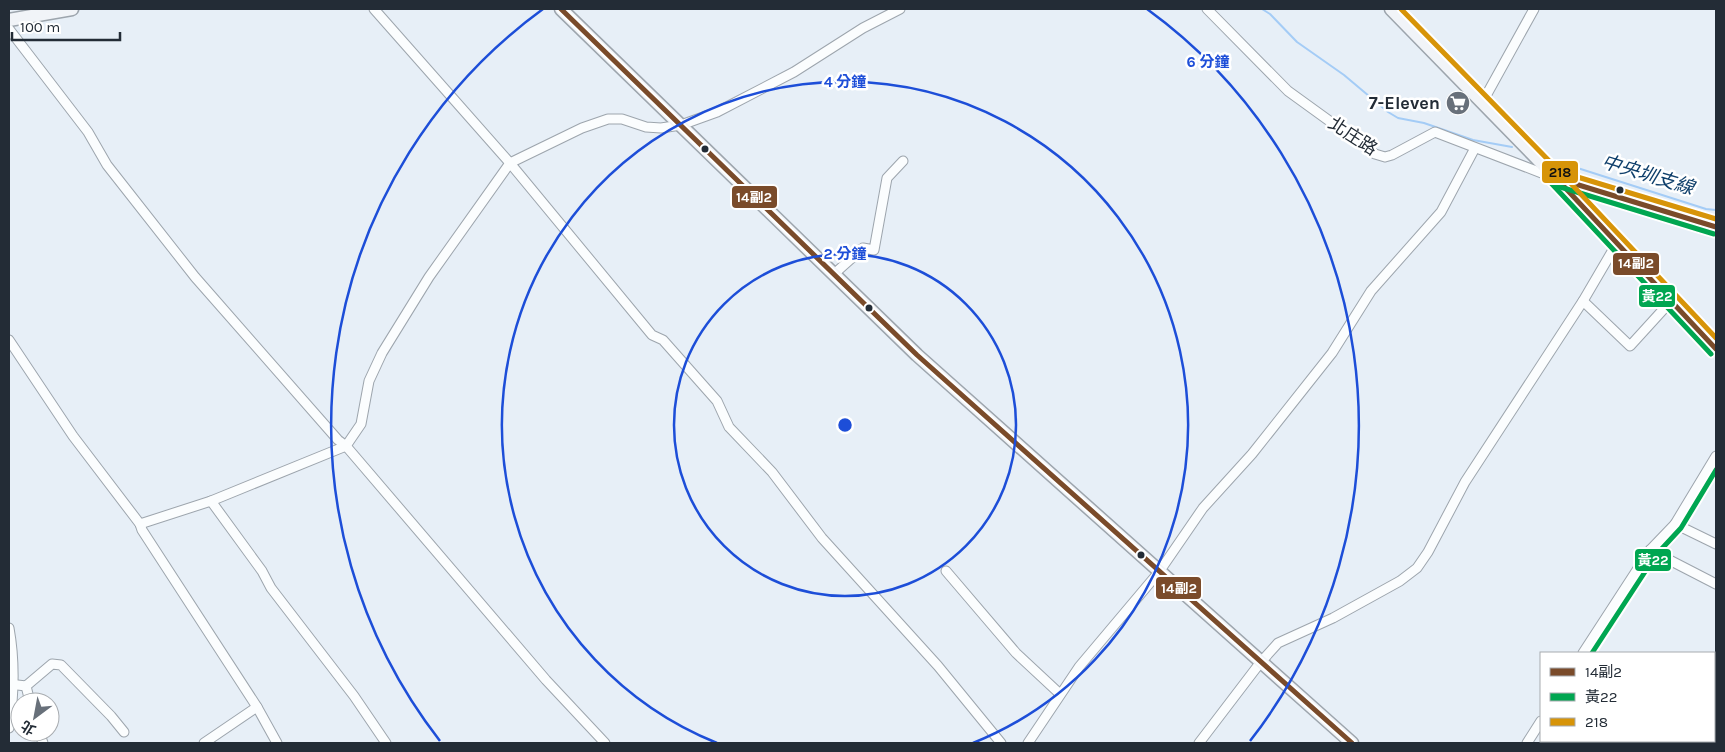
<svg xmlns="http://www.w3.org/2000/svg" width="1725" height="752" viewBox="0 0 1725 752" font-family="Karla,'Noto Sans TC',sans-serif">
	<rect width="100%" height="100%" fill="#e7eff7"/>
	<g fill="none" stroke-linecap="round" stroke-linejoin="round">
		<g stroke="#a4ccf6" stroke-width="2">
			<path d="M1262,9L1270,14L1297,42L1344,75L1388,112L1398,118L1424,123L1473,140L1512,147"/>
			<path d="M1543,157L1706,209L1716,210"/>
		</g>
		<g stroke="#9da5ad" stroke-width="11">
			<g id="street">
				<path d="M374,9L510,163L652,335L663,340L717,401L729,427L772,472L822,538L938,666L1001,743"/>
				<path d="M1207,9L1288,91L1375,154L1385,157L1392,155L1435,132L1552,177"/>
				<path d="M9,29L88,132L107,165L195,277L338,440L346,446L546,680L605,743"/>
				<path d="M1482,103L1534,9"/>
				<path d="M834,274L863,248L874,250L887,178L903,161"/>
				<path d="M1583,301L1630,346L1671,301"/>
				<path d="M9,340L73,436L140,524L142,530L257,707L277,743"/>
				<path d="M211,501L262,571L271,588L354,696L386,743"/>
				<path d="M140,524L211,501L346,446L361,424L369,381L382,353L429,277L510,163L582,128L608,119H622L646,127L661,128L681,125L717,112L794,72L863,28L900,9"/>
				<path d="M1675,524L1716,544"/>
				<path d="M1650,550L1716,584"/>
				<path d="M946,571L1016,653L1060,694"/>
				<path d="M9,628C15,661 14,695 9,728"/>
				<path d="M1583,653L1650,550L1675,524L1716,456"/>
				<path d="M9,684L26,686L52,664L61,665L111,716L124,732"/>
				<path d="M26,686L30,702"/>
				<path d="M39,732L43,743"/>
				<path d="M204,743L257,707"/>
				<path d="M1028,743L1079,667L1159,572L1203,508L1252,454L1332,353L1371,291L1441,212L1475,148"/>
				<path d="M1199,743L1260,663L1278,643L1333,618L1400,581L1417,568L1428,552L1465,482L1583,301L1617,243"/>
				<path d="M1527,743L1541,721"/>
			</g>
		</g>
		<g stroke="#9da5ad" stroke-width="15">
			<g id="secondary">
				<path d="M561,9L917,355L1352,743"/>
				<path d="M1391,9L1556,178L1716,349"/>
				<path d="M9,20L72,9"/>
				<path d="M1559,179L1716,227"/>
			</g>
		</g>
		<use href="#street" stroke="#fbfdfe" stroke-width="9"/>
		<use href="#secondary" stroke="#f1f4f8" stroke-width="12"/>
		<g stroke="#fff" stroke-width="9">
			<g id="bus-1">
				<path d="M561,9L917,355L1352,743"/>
				<path d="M1556,178L1716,349"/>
				<path d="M1559,179L1716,227"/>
			</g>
		</g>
		<g stroke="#fff" stroke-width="9">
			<g id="bus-2">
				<path d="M1551,183L1711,354"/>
				<path d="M1557,186L1714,234"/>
				<path d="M1592,653L1656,555L1681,528L1716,470"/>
			</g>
		</g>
		<g stroke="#fff" stroke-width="9">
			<g id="bus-3">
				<path d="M1401,9L1561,173L1716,338"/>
				<path d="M1561,172L1716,219"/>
			</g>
		</g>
		<use href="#bus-1" stroke="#7a4b2a" stroke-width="5"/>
		<use href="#bus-2" stroke="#00a651" stroke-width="5"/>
		<use href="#bus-3" stroke="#d79408" stroke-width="5"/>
	</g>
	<g fill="none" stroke="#1d4ed8" stroke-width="2.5">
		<circle cx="845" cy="425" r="171"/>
		<path d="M717 743A343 343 0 1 1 973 743"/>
		<path d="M440 741A514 514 0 0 1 543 9M1147 9A514 514 0 0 1 1250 741"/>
	</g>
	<defs>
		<g id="supermarket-disc" transform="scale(1.25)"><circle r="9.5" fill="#68707a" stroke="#fff"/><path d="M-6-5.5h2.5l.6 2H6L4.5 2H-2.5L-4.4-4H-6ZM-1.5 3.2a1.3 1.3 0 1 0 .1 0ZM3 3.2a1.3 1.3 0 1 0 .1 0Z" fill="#fff"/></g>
	</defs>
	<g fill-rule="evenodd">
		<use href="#supermarket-disc" x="1458" y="103"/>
	</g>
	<g fill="#232c36" stroke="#fff" stroke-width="2">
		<circle cx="705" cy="149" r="4.5"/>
		<circle cx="1620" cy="190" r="4.5"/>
		<circle cx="869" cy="308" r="4.5"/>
		<circle cx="1141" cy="555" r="4.5"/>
	</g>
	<g text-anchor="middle" stroke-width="5" stroke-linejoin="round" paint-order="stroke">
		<g font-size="18" font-weight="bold" fill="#232c36" stroke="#fff" text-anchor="end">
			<text x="1440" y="109">7-Eleven</text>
		</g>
		<g font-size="18" fill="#232c36" stroke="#fff">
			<text transform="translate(1353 136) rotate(33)" y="6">北庄路</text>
		</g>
		<g font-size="19" font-style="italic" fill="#10406c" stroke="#fff">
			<text transform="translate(1648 174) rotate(17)" y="7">中央圳支線</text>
		</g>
	</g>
	<circle cx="845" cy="425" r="8" fill="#1d4ed8" stroke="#fff" stroke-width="2.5"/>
	<g font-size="15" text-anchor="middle" font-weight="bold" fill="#1d4ed8" stroke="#fff" stroke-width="5" stroke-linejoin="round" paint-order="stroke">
		<text x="1208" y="67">6 分鐘</text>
		<text x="845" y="87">4 分鐘</text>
		<text x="845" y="259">2 分鐘</text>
	</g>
	<g stroke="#fff" stroke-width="2">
		<rect x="1541" y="160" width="38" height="24" rx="5" fill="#d79408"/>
		<rect x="731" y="185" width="47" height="24" rx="5" fill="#7a4b2a"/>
		<rect x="1612" y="252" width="48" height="24" rx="5" fill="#7a4b2a"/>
		<rect x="1638" y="284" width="38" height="24" rx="5" fill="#00a651"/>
		<rect x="1634" y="548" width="38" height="24" rx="5" fill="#00a651"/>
		<rect x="1155" y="576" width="47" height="24" rx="5" fill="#7a4b2a"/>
	</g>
	<g font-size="14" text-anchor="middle" font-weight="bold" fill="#fff">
		<text x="754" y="202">14副2</text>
		<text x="1636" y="268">14副2</text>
		<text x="1657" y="301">黃22</text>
		<text x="1653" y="565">黃22</text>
		<text x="1179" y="593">14副2</text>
	</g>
	<g font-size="14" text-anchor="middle" font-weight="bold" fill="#111">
		<text x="1560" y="177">218</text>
	</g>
	<rect width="1725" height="752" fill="none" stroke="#232c36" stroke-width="20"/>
	<rect x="1540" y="652" width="175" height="90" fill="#ffffff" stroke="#a7abaf"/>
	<rect x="1550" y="668" width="25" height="8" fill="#7a4b2a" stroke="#a7abaf"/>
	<text x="1585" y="677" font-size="15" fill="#232c36">14副2</text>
	<rect x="1550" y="693" width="25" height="8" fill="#00a651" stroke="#a7abaf"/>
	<text x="1585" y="702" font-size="15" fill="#232c36">黃22</text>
	<rect x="1550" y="718" width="25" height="8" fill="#d79408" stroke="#a7abaf"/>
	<text x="1585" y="727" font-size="15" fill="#232c36">218</text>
	<g transform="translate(35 717) rotate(212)"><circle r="24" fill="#ffffff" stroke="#a7abaf"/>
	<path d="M0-4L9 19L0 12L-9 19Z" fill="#68707a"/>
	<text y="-8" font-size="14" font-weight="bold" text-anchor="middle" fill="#232c36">北</text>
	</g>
	<path d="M12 32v8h108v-8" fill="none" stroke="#232c36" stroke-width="2.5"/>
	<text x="20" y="32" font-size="15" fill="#232c36" stroke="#ffffff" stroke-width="4" paint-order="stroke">100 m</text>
</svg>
